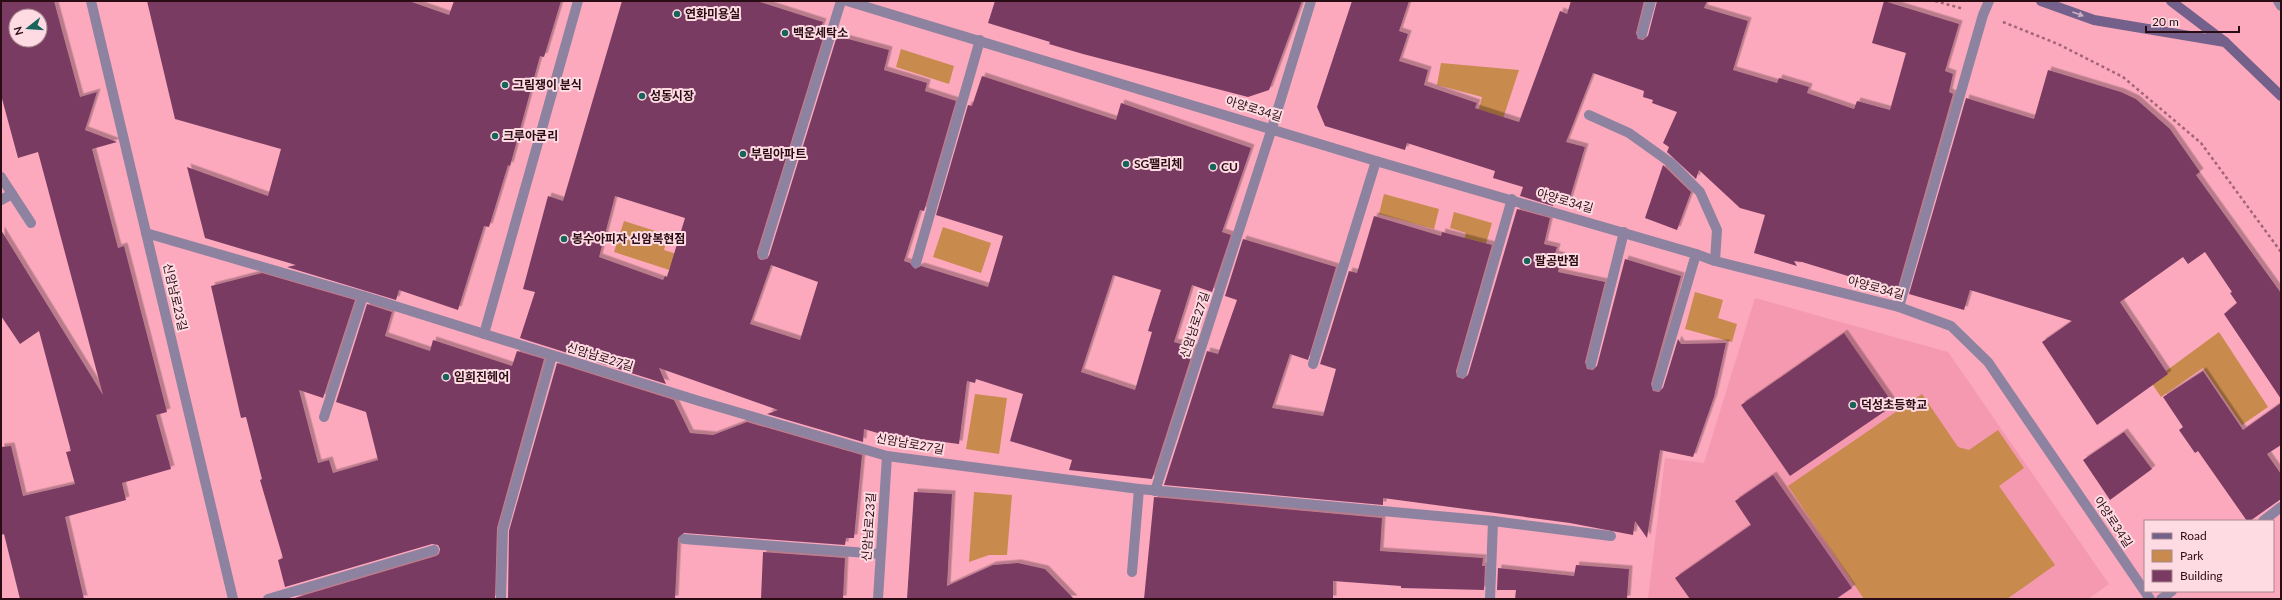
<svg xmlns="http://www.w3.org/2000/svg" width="2282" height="600" viewBox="0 0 2282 600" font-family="Lato,'Noto Sans KR',sans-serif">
	<defs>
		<filter id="shadow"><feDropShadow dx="3.5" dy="-3.5" stdDeviation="0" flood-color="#0004"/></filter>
	</defs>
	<rect width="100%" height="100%" fill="#fca9bd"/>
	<path fill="#f499b0" d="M1755,298L1948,352L2109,584L2088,599H1648L1665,458L1704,463Z"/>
	<g fill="#c88a4d">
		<path d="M901,49L954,66L949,84L896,67Z"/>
		<path d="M1441,63L1519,70L1489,161L1467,155L1482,97L1437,85Z"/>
		<path d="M1384,194L1439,209L1434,229L1379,214Z"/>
		<path d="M1454,212L1492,223L1483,254L1462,247L1466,233L1450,228Z"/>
		<path d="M624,221L668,235L664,250L699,261L694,278L614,252Z"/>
		<path d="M943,227L991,243L981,273L933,257Z"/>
		<path d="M1695,292L1723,300L1718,318L1737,324L1732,342L1685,329Z"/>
		<path d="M2219,332L2268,407L2242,425L2203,368L2161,397L2151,382Z"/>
		<path d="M975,394L1007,398L999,454L966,449Z"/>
		<path d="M1922,394L1958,447L1969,450L1998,430L2024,468L1999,486L2055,565L2007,599H1864L1788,486Z"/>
		<path d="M974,492L1012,495L1007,555H989L969,562Z"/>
	</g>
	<g fill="#7a3b62" fill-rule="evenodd" filter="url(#shadow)">
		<path d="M1,1H54L80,97L97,92L85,130L117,142L92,149L118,248L124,246L167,412L156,415L171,469L122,483L126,500L65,517L84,599H20L4,534L1,535V447L11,446L23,496L75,484L66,452L71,451L39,331L20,344L1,316V230L103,395L38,152L18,158L1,95ZM16,16H40V40H16Z"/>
		<path d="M147,1H409L449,15L454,1H561L544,57L540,56L510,166L508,165L489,227L484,226L458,310L399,290L396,300L287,267L296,265L205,238L187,167L268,196L281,149L175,119Z"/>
		<path d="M622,1H757L823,22L820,31L825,32L757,252L758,258L761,260L767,259L769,256L837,36L889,50L884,70L927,83L925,91L956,101L924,211L920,210L904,261L910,263L915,269L921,266L988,287L1003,236L936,215L968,105L972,106L982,76L1116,120L1121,103L1251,148L1222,232L1231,235L1212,292L1192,285L1174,342L1194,348L1152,479L1069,470L1072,460L1010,441L1023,394L976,379L975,383L967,381L959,444L881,434L864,429L863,442L767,414L778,410L659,368L666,384L520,338L535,292L523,289L548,196L563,201ZM615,196L685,218L667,277L665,276L663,280L599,257ZM771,265L818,282L800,340L750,324ZM1113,275L1161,290L1148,331L1152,332L1135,390L1081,372Z"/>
		<path d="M995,1H1302L1269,90L1248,97L1083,54L1049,44L1050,42L988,23Z"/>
		<path d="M1352,1H1409L1399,31L1408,34L1399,61L1428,70L1424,85L1477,103L1475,108L1519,122L1560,11L1567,14L1571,1H1644L1636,33L1638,39L1643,40L1648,36L1657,1H1707L1704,8L1748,21L1733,70L1777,83L1779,78L1809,87L1807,93L1854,109L1857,101L1890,110L1906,53L1872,43L1884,1L1959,24L1945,71L1953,74L1949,92L1953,94L1897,291L1802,262L1794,261L1797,266L1754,253L1765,215L1740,208L1699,170L1696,179L1667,152L1669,147L1663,143L1677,112L1652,103L1653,100L1643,97L1644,91L1593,73L1566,142L1585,147L1569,201L1555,197L1553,206L1520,196L1523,187L1493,178L1495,171L1407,143L1405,150L1325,126L1317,107Z"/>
		<path d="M2048,70L2121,92L2136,99L2170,129L2200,172L2196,175L2281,293V399L2224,314L2237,303L2230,293L2232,292L2205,252L2188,264L2183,257L2120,302L2168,374L2097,425L2042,342L2072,321L1970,290L1964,310L1909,294L1966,98L2034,119Z"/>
		<path d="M1663,165L1691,192L1677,230L1645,218Z"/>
		<path d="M1517,209L1550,218L1544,244L1557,247L1555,254L1562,256L1558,272L1605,282L1585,362L1587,369L1593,370L1597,366L1625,259L1681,276L1651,384L1653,391L1659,392L1663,388L1678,339L1681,344L1726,343L1714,397L1693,457L1660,450L1647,538L1635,521L1633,535L1570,523L1383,498V505L1164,485L1207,351L1218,354L1237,300L1225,296L1243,239L1336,267L1308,360L1290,354L1272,408L1323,416L1336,369L1320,364L1349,271L1357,273L1374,216L1441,236L1442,232L1492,245L1456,371L1457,377L1463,379L1468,375Z"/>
		<path d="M262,273L355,300L323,398L299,390L318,463L329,460L333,473L378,460L366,412L336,402L367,304L392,312L385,336L430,351L433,340L512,366L517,351L544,359L497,528L495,599H291L436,556L439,554L440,549L438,545L432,544L285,587L278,560L283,558L260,480L262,479L246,417L241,418L211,286Z"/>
		<path d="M1844,333L1894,405L1790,476L1741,405Z"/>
		<path d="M557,363L674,400L690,433L713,435L747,422L862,455L854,538H846L845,545L684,533L678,538L675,599H508L509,531Z"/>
		<path d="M2203,371L2243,430L2281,403V445L2267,454L2281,474V499L2250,521H2247L2198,451L2195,453L2179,430L2183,427L2163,397Z"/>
		<path d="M2124,432L2152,469L2110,500L2083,460Z"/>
		<path d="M1773,475L1852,588L1836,599H1690L1675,578L1751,525L1735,501Z"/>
		<path d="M914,492L952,494L947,586L993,565L1018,563L1045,569L1074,599H907Z"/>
		<path d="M1154,497L1382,518L1380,551L1483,558L1482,566H1485L1484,590L1401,588V586L1333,581V599H1144Z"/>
		<path d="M763,552L845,558L843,599H761Z"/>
		<path d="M1576,565L1629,569L1627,599H1515L1516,590H1497L1498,568L1574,576Z"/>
	</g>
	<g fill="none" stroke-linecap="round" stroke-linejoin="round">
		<g stroke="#a16574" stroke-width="2.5" stroke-dasharray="3 3" stroke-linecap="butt">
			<path d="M1935,1L1964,9"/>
			<path d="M2003,22L2058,44L2123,77L2201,143L2281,252"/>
		</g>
		<g stroke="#8d829f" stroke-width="10">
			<path d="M1642,34L1651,1"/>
			<path d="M1589,115L1629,133L1671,163L1700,192L1717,230L1715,261"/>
			<path d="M1,177L31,223"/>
			<path d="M763,254L841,1"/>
			<path d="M916,263L980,40"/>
			<path d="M1899,307L1983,15L1989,1"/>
			<path d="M1313,364L1376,161"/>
			<path d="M1591,364L1624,232"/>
			<path d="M1462,373L1512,199"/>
			<path d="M1657,386L1696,254"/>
			<path d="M324,417L363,296"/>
			<path d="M1155,491L1272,128L1311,1"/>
			<path d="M684,539L880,554"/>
			<path d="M1132,572L1139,489"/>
			<path d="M268,599L434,550"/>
			<path d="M501,599L503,530L552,356"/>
		</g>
		<g stroke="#8d829f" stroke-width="10">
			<path d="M91,1L233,599"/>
			<path d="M847,1L1376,161L1696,254L1715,261L1899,307L1951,326L1988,362L2150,599"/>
			<path d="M1,200L12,194"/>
			<path d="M146,233L363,296L699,401L887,456L1139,489L1493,521L1611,536"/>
			<path d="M484,334L578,1"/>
			<path d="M2263,521L2281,507"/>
			<path d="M878,599L887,456"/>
			<path d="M1490,599L1493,521"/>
			<path d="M2161,599L2172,591"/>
		</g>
		<path stroke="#8d829f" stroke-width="10" d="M2278,1L2281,6"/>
		<g stroke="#73618b" stroke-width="10">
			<path d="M2041,1L2094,20L2225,42"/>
			<path d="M2171,1L2225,42L2281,96"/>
		</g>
	</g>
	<defs><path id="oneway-solid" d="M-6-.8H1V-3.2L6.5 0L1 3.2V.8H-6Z"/></defs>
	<use fill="#cdb0c4" href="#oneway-solid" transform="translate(2078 14) rotate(20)"/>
	<g fill="#18635a" stroke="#fedbe2" stroke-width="1.5">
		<circle cx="677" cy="14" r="4"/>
		<circle cx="785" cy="33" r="4"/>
		<circle cx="505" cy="85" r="4"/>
		<circle cx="642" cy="96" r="4"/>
		<circle cx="495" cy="136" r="4"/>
		<circle cx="743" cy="154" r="4"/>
		<circle cx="1126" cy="164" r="4"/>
		<circle cx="1213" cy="167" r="4"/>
		<circle cx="564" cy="239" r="4"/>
		<circle cx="1527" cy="261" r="4"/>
		<circle cx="446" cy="377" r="4"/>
		<circle cx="1853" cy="405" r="4"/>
	</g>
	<g text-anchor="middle" stroke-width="4" stroke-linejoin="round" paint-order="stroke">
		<g font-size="12" font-weight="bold" fill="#2a0c15" stroke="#fedbe2" text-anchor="start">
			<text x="685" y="18">연화미용실</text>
			<text x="793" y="37">백운세탁소</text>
			<text x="513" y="89">그림쟁이 분식</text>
			<text x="650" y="100">성동시장</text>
			<text x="503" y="140">크루아쿤리</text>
			<text x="751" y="158">부림아파트</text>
			<text x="1134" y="168">SG팰리체</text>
			<text x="1221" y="171">CU</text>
			<text x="572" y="243">봉수아피자 신암복현점</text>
			<text x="1535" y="265">팔공반점</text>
			<text x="454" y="381">임희진헤어</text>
			<text x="1861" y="409">덕성초등학교</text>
		</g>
		<g font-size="12" fill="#2a0c15" stroke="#fedbe2">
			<text transform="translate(1254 109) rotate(17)" y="4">아양로34길</text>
			<text transform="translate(1565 201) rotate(16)" y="4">아양로34길</text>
			<text transform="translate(1876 288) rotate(15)" y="4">아양로34길</text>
			<text transform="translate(175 297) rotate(77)" y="4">신암남로23길</text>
			<text transform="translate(1195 325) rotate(-72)" y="4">신암남로27길</text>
			<text transform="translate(600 357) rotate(17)" y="4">신암남로27길</text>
			<text transform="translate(910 444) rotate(10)" y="4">신암남로27길</text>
			<text transform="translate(2113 522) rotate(56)" y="4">아양로34길</text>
			<text transform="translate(869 527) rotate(-86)" y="4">신암남로23길</text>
		</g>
	</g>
	<rect width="2282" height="600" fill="none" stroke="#2a0c15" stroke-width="4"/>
	<rect x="2144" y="520" width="130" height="72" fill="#fedbe2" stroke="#a98890"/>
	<rect x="2152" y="533" width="20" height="6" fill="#73618b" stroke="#a98890"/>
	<text x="2180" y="540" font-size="12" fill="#2a0c15">Road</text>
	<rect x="2152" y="550" width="20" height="12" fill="#c88a4d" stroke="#a98890"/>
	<text x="2180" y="560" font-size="12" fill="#2a0c15">Park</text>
	<rect x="2152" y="570" width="20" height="12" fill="#7a3b62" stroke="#a98890"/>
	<text x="2180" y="580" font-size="12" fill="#2a0c15">Building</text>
	<g transform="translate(28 28) rotate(253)"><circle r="19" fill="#fedbe2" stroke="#a98890"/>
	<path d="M0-3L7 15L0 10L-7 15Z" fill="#18635a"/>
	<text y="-6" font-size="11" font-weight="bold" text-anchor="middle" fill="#2a0c15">N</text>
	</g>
	<path d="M2146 26v6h93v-6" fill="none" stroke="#2a0c15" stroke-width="2"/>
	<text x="2152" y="26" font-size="12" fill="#2a0c15" stroke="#fedbe2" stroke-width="3" paint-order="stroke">20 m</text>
</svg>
